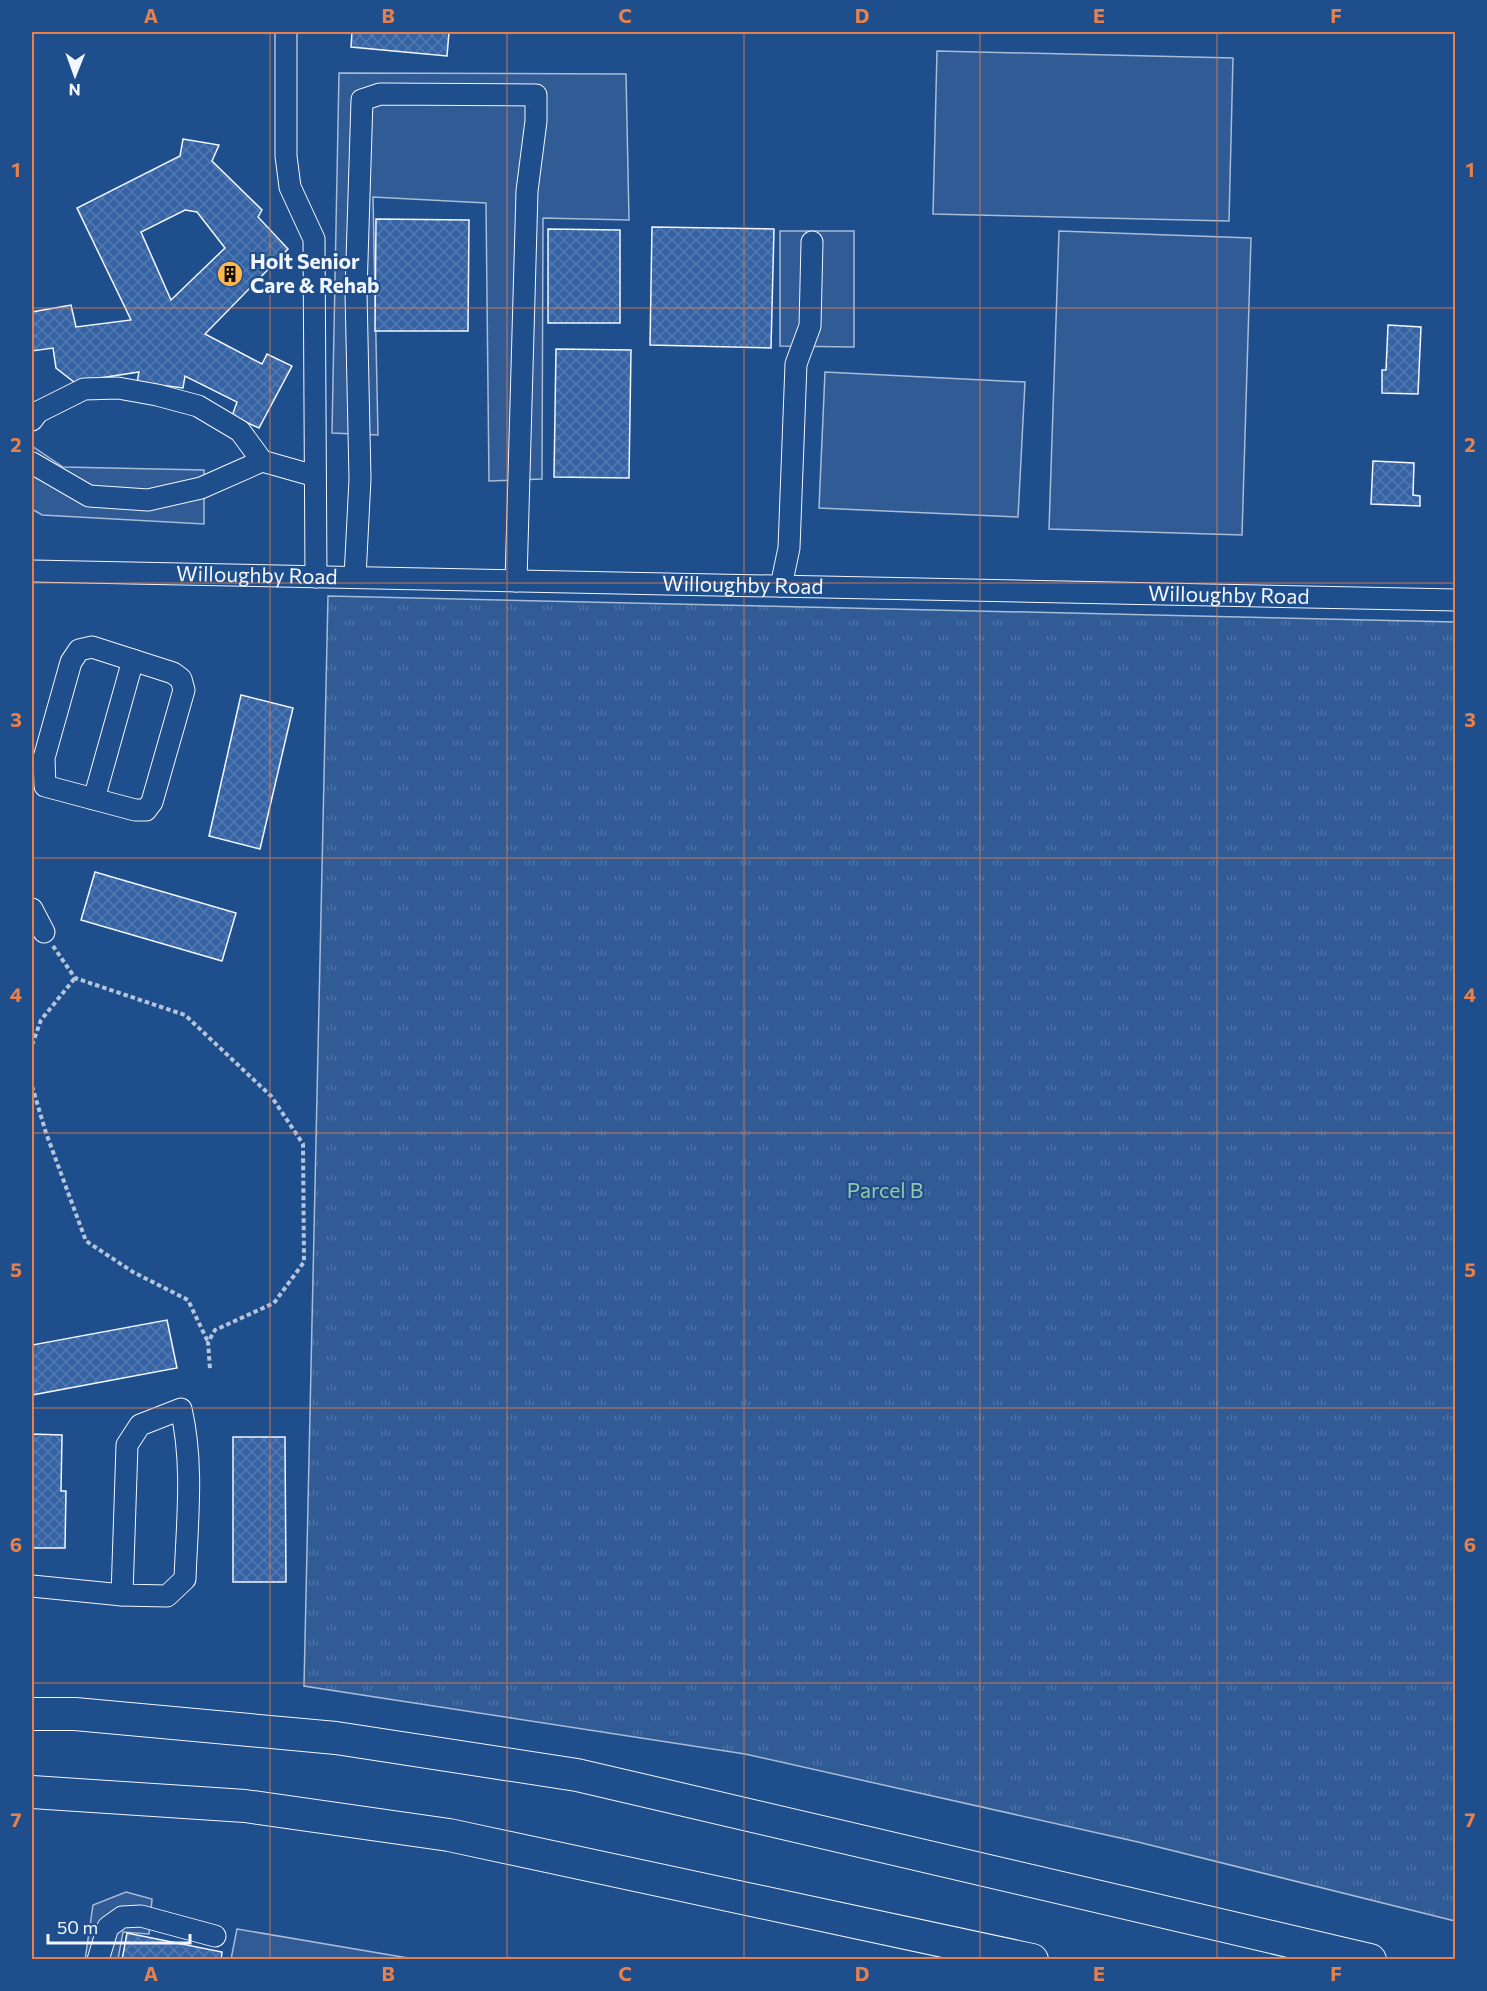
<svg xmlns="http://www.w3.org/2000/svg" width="1487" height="1991" viewBox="0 0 1487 1991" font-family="Commissioner,sans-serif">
	<defs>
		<pattern id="park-tufts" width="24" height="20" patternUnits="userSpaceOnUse" patternTransform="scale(1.5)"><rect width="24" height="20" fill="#305b95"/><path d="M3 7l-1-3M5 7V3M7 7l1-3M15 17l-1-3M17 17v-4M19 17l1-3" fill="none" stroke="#4e73a5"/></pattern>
		<pattern id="building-cross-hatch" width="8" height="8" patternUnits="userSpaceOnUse" patternTransform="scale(1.5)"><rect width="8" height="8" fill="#3563a3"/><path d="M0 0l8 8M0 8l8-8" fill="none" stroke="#537ab1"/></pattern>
	</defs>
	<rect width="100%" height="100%" fill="#1f4e8c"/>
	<g fill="#305b95" stroke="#a8bbd7" stroke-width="1.5">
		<path d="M937,51L1233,58L1229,221L933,214Z"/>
		<path d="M339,73L626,74L629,220L543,218L542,479L489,481L486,203L373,197L378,435L332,433Z"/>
		<path d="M780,231H854V347L780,346Z"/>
		<path d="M1059,231L1251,238L1242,535L1049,529Z"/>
		<path d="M825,372L1025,382L1018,517L819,508Z"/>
		<path d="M32,446L63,467L204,470V524L42,515L32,509Z"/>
		<path d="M126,1892L152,1899L149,1934L123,1932L118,1959L85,1960L93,1905Z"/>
		<path d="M237,1929L414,1959H231Z"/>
	</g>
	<path fill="url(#park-tufts)" stroke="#a8bbd7" stroke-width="1.5" d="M328,596L1455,622V1921L1138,1842L745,1754L304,1686Z"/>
	<g fill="url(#building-cross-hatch)" stroke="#f2f6ff" stroke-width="1.5" fill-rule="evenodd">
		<path d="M352,32H449L447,56L351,47Z"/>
		<path d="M183,139L219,145L212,161L262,210L258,217L288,249L205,334L262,364L267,354L292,366L259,428L232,416L237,402L185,376L183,388L137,382L139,372L74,382L56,368L53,348L32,351V312L71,305L76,327L131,320L77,208L180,156ZM185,210L197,212L225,248L171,300L141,232Z"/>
		<path d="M376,219L469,220L468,331H375Z"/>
		<path d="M652,227L774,229L771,348L650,345Z"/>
		<path d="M548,229L620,230V323H548Z"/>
		<path d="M1388,325L1421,327L1418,394L1382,393V370H1386Z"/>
		<path d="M556,349L631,350L629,478L554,477Z"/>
		<path d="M1373,461L1414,463L1413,495L1420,496V506L1371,504Z"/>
		<path d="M241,695L293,708L260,849L209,836Z"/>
		<path d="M95,872L236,913L222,961L81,920Z"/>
		<path d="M167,1320L177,1368L32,1395V1345Z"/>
		<path d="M32,1434L62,1435L61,1491H66L65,1548H32Z"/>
		<path d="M233,1437H285L286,1582H233Z"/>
		<path d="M127,1933L222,1952L221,1960H122Z"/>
	</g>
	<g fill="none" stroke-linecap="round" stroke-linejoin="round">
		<g stroke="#f2f6ff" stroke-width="23">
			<g id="minor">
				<path d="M286,32V156L290,187L314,239L316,577"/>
				<path d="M32,420L38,412L84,389L118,388L157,395L198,406L240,431L262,461L315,476"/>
				<path d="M32,463L89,496L148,500L201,488L262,461"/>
				<path id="s1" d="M32,571L1456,600"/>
				<path d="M355,577L360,479L356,292L362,100L380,94L536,95V121L527,191L516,581"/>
				<path d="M781,586L789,548L796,364L810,326L812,242"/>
				<path d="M92,647L173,673L181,679L184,690L152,802L146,810H135L45,786L44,758L71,662L79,650Z"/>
				<path d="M94,799L133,660"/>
				<path d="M32,909L44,932"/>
				<path d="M181,1409C194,1464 187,1523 185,1579L167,1596L122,1595L127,1445L140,1425Z"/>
				<path d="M32,1586L122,1595"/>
				<path d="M98,1960L108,1927L122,1917L141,1916L215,1936"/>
			</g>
		</g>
		<g stroke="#f2f6ff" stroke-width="34">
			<g id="highway">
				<path d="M32,1714H75L336,1738L577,1775L1370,1960"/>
				<path d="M32,1792L245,1806L449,1835L1032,1960"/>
			</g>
		</g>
		<g stroke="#b3c4dc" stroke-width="4" stroke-dasharray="4.5 3" stroke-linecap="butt">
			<path d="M53,946L75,978L185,1015L271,1096L303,1144L304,1262L274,1303L215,1330L208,1342L210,1369"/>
			<path d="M32,1045L41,1020L75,978"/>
			<path d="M32,1086L46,1133L86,1241L133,1272L188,1300L208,1342"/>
		</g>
		<use href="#minor" stroke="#1f4e8c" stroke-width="21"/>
		<use href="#highway" stroke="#1f4e8c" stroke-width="32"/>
	</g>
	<path fill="none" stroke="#ea8049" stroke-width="1.5" stroke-opacity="0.55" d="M270,32V1960M507,32V1960M744,32V1960M980,32V1960M1217,32V1960M32,308H1456M32,583H1456M32,858H1456M32,1133H1456M32,1408H1456M32,1683H1456"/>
	<defs>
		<g id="building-disc" transform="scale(1.35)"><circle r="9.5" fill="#ffb74d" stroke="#1f4e8c"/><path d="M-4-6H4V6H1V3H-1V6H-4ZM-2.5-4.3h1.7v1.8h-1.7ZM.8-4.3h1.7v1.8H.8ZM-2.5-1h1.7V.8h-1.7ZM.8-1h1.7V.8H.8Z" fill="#111"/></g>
	</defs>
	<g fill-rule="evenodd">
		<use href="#building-disc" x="230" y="274"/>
	</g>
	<g text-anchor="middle" stroke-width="4.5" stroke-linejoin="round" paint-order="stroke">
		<g font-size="21" font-weight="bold" fill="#f2f6ff" stroke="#1f4e8c" text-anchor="start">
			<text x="250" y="269">Holt Senior<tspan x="250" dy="24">Care &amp; Rehab</tspan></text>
		</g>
		<g font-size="21" fill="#f2f6ff" stroke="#1f4e8c">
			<text dy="7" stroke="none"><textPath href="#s1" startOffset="225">Willoughby Road</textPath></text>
			<text dy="7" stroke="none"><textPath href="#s1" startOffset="711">Willoughby Road</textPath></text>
			<text dy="7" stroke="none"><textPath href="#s1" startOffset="1197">Willoughby Road</textPath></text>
		</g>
		<g font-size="21" fill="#97c8a6" stroke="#1f4e8c">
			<text x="885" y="1198">Parcel B</text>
		</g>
	</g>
	<rect width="1487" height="1991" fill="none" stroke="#1f4e8c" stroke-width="66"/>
	<g transform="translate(75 75) rotate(181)" stroke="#1f4e8c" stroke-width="4.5" paint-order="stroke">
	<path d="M0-4.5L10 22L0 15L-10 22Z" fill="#f2f6ff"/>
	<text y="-9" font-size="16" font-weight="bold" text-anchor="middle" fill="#f2f6ff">N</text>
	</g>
	<path d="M48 1934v9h142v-9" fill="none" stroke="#f2f6ff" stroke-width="3"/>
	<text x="57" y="1934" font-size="18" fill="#f2f6ff" stroke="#1f4e8c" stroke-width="4.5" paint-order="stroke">50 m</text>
	<rect x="33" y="33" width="1421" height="1925" fill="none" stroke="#ea8049" stroke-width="2"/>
	<g font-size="20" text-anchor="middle" font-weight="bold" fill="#ea8049">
		<text x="151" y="23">A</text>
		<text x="388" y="23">B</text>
		<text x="625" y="23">C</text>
		<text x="862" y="23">D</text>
		<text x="1099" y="23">E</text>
		<text x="1336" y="23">F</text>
		<text x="16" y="177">1</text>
		<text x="1470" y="177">1</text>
		<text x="16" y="452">2</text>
		<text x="1470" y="452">2</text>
		<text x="16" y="727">3</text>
		<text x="1470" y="727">3</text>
		<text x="16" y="1002">4</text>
		<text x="1470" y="1002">4</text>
		<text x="16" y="1277">5</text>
		<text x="1470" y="1277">5</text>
		<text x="16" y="1552">6</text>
		<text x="1470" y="1552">6</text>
		<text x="16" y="1827">7</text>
		<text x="1470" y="1827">7</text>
		<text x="151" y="1981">A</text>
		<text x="388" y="1981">B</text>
		<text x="625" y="1981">C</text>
		<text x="862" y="1981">D</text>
		<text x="1099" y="1981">E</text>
		<text x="1336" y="1981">F</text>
	</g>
</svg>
